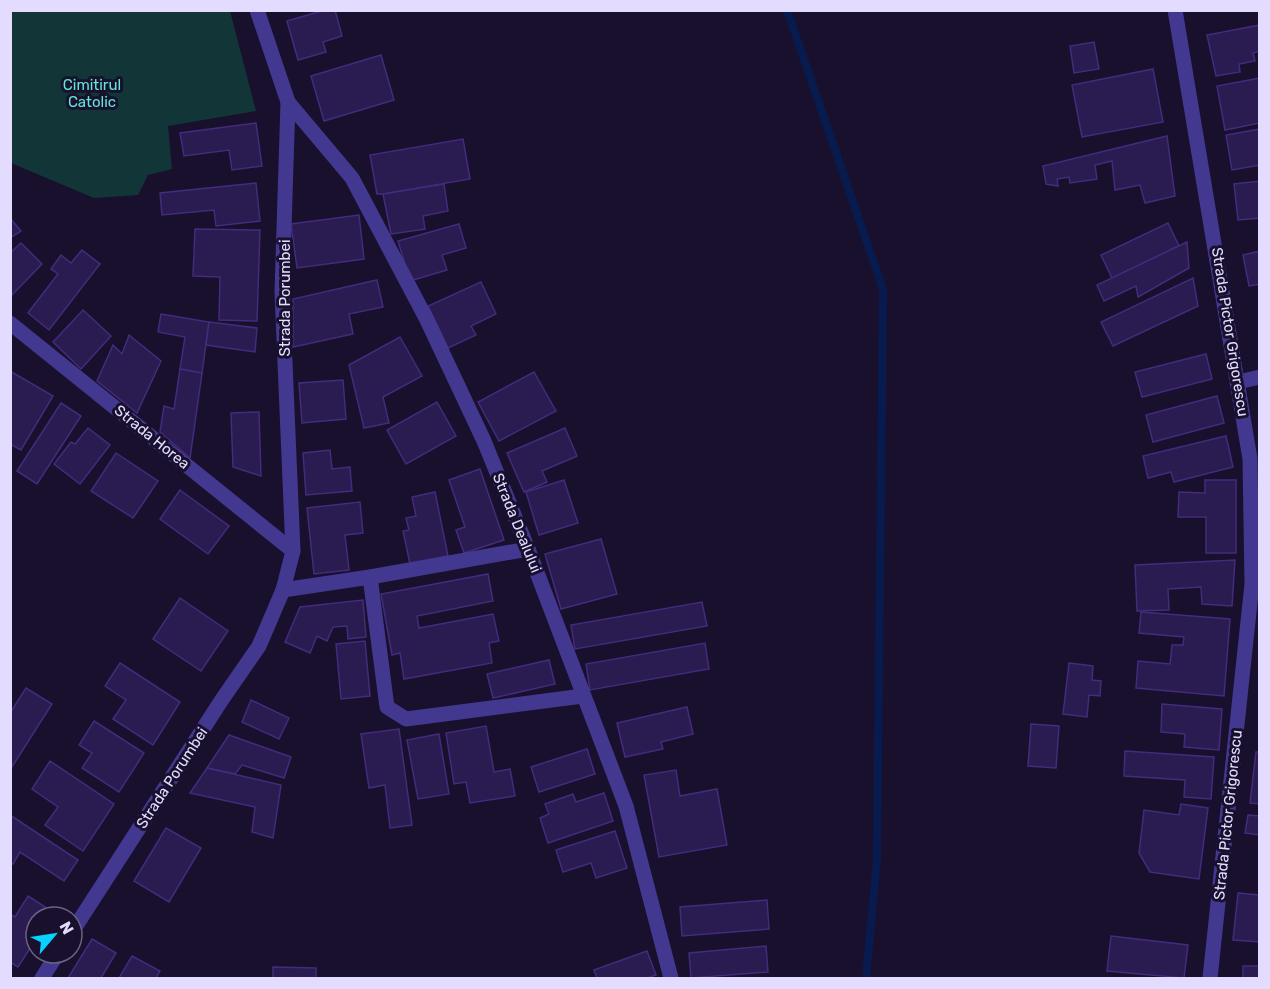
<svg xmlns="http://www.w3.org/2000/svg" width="1270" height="989" viewBox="0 0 1270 989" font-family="Rubik,sans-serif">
	<rect width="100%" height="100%" fill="#18102d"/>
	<path fill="#123638" d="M11,10L230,11L256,111L168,126L172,169L148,175L138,195L94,198L11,163Z"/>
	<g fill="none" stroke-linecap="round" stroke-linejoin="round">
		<path stroke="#081b4f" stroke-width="8" d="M787,10L883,289L877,859L866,978"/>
	</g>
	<g fill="#2a1b50" stroke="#432b7d" stroke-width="1.5">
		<path d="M325,10H335L342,36L323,42L326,52L298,60L287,21Z"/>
		<path d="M1260,25V51L1253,53L1255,61L1239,64L1240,72L1216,76L1207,35Z"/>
		<path d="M1094,42L1099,69L1074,73L1070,46Z"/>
		<path d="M381,55L394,100L324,121L311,76Z"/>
		<path d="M1153,69L1163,122L1082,137L1072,85Z"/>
		<path d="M1260,78V123L1225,130L1217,86Z"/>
		<path d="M256,123L262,166L232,170L229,150L184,156L180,133Z"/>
		<path d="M1260,129V165L1232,170L1226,135Z"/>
		<path d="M1167,136L1175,196L1145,203L1140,185L1115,190L1112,161L1095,165L1097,179L1070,183L1069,177L1057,179L1058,186L1046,184L1043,166Z"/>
		<path d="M463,139L470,179L383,194H377L370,155Z"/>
		<path d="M1260,181V218L1238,220L1234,184Z"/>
		<path d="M256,183L260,221L216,226L214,210L162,215L160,193Z"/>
		<path d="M444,184L448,211L423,216L425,229L391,234L383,194Z"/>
		<path d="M359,215L364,259L297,268L291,224Z"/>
		<path d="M10,218L21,231L10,238Z"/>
		<path d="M1168,223L1179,246L1112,278L1101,255Z"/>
		<path d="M459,224L466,248L442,255L447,270L410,281L398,241Z"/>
		<path d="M195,229L260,230L257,321L219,320L220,277L193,276Z"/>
		<path d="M1187,242L1189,268L1138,297L1136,286L1104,301L1097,285Z"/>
		<path d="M21,243L42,264L11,296L10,253Z"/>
		<path d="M82,250L100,264L49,330L28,313L58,274L51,269L61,255L71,263Z"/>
		<path d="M1260,251V284L1249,286L1243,255Z"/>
		<path d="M1193,278L1198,306L1113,346L1101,322Z"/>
		<path d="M377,280L383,307L349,314L353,334L293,347V299Z"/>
		<path d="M481,282L496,314L471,326L476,335L448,348L428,306Z"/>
		<path d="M83,310L111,336L81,369L53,342Z"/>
		<path d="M161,314L209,322L202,373L180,369L185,337L158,332Z"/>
		<path d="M209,322L257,328L255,352L206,345Z"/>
		<path d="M129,335L161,361L137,413L97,381L113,345L122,354Z"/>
		<path d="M400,337L422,376L383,397L389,423L364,428L349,365Z"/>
		<path d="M1206,354L1212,379L1142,397L1135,372Z"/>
		<path d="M180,369L202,373L190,458L160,432L164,406L174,409Z"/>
		<path d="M10,371L53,396L21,450L10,444Z"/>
		<path d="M534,372L556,411L499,441L478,402Z"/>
		<path d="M343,380L346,419L302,423L299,383Z"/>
		<path d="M1217,396L1224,423L1153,442L1146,415Z"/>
		<path d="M437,402L456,436L406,464L387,430Z"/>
		<path d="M61,403L81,416L37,484L17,471Z"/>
		<path d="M259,412L261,476L233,467L231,413Z"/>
		<path d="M88,428L110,445L80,484L54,464L71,442L75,444Z"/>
		<path d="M565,428L577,456L542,471L547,482L524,492L507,453Z"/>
		<path d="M1226,436L1233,467L1174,482L1171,472L1148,478L1143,456Z"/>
		<path d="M330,450L332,469L350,467L352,491L306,495L303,453Z"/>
		<path d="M116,453L158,481L133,518L91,491Z"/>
		<path d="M480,469L504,540L464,553L456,530L465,527L449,480Z"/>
		<path d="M564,480L578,523L539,535L526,492Z"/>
		<path d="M1205,480H1236V553H1206V517H1178L1179,492L1205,493Z"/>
		<path d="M180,490L229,526L208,554L160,519Z"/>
		<path d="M435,492L448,556L410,564L403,531L409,530L406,518L416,516L412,497Z"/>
		<path d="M360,502L363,533L345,535L349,570L314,574L307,508Z"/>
		<path d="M601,539L617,594L561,609L545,554Z"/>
		<path d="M1235,560L1232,606L1202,604L1201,587L1168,589L1169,610L1137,611L1135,565Z"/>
		<path d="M488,574L493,601L417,616L419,628L493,614L499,641L489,643L492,663L404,679L400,653L392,655L381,594Z"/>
		<path d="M180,598L228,631L201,671L153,639Z"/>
		<path d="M363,600L366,637L348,639L347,626L333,627L327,641L317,636L310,653L285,642L300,607Z"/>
		<path d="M702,602L707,626L575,649L571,625Z"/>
		<path d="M1141,612L1230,619L1224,696L1136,688L1138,661L1170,664L1172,645H1183L1184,637L1139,633Z"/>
		<path d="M365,641L370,696L341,699L336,644Z"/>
		<path d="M705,643L709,669L590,690L586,664Z"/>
		<path d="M549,660L555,684L493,698L487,674Z"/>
		<path d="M120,663L180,702L153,745L113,719L126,700L105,686Z"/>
		<path d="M1069,663L1093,666L1092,680L1101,681L1100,696L1089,695L1087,717L1063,714Z"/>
		<path d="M26,688L52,704L10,770V713Z"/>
		<path d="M251,700L289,718L279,739L242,722Z"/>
		<path d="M1162,704L1222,709L1219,750L1184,747L1185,734L1161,732Z"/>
		<path d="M687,707L693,734L661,742L663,749L625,757L617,723Z"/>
		<path d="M94,721L144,753L119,792L82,768L92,753L79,745Z"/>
		<path d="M1031,724L1059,726L1056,768L1028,766Z"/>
		<path d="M486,726L494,772L510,769L515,796L470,803L466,782L454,784L446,733Z"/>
		<path d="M399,729L412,825L390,828L385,785L369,788L361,734Z"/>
		<path d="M439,734L449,794L418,799L407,740Z"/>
		<path d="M229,735L291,757L284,778L242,765L235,774L207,768Z"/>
		<path d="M587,749L595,774L539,792L531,767Z"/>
		<path d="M1125,751L1214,757L1211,799L1184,797L1185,780L1124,776Z"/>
		<path d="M1256,752H1260V804L1250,803Z"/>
		<path d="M50,761L114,804L83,851L45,825L58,807L32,789Z"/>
		<path d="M207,768L281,785L273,838L252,832L255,807L190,793Z"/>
		<path d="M676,770L680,796L717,789L727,845L659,857L644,775Z"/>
		<path d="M604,793L613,821L548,843L540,818L549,814L545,804L573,794L576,802Z"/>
		<path d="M1181,804L1208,808L1199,879L1150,872L1139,853L1144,810L1179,815Z"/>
		<path d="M10,815L78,860L64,881L20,852L13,864L10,863Z"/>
		<path d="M1248,815L1260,816V835L1245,833Z"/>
		<path d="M166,828L201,848L169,902L134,881Z"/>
		<path d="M615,831L627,868L596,878L591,863L563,872L556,850Z"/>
		<path d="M1238,893L1260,895V942L1233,940Z"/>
		<path d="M28,896L53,912L50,917H36V939L18,967L10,962V914L15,917Z"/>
		<path d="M767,900L769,929L682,936L680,907Z"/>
		<path d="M1111,936L1188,945L1184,978L1107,971Z"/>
		<path d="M92,939L116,953L101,978H68Z"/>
		<path d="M766,946L768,972L691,978L689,953Z"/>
		<path d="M647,951L656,975L647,978H597L594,970Z"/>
		<path d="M132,956L160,971L156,978H119Z"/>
		<rect x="1243" y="966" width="17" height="12"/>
		<path d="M273,967L316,968V978H273Z"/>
	</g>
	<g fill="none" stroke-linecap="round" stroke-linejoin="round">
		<g stroke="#43388f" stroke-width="15">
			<path d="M288,102L352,178L427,320L484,441L528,549L626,806L671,978"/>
			<path d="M10,323L293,551"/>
			<path d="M1238,382L1260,377"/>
			<path d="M370,577L387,707L406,719L583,696"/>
			<path d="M283,590L370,577L528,549"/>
			<path d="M72,932L221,701L259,646L283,590L293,551L282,292L288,102L257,10"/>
			<path d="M42,978L58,953"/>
		</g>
		<path stroke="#43388f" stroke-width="15" d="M1175,10L1250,459L1252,584L1210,978"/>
	</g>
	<g text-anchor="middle" stroke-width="6" stroke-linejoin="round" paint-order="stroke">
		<g font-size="15" fill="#5fe8d2" stroke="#18102d">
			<text x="92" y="90">Cimitirul<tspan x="92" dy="17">Catolic</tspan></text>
		</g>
		<g font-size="15" fill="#e3dcff" stroke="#18102d">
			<text transform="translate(285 298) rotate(-90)" y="5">Strada Porumbei</text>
			<text transform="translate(1230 332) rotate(81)" y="5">Strada Pictor Grigorescu</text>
			<text transform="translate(152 437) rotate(39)" y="5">Strada Horea</text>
			<text transform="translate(517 523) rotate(68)" y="5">Strada Dealului</text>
			<text transform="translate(172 778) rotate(-57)" y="5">Strada Porumbei</text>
			<text transform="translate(1228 815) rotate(-84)" y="5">Strada Pictor Grigorescu</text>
		</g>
	</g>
	<rect width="1270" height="989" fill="none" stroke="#e3dcff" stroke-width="24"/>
	<g transform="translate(54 935) rotate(61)"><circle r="28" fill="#18102d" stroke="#696281" stroke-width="1.5"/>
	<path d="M0-4.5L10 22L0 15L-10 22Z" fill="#08d0ff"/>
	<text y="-9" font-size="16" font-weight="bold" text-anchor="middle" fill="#e3dcff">N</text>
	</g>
</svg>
